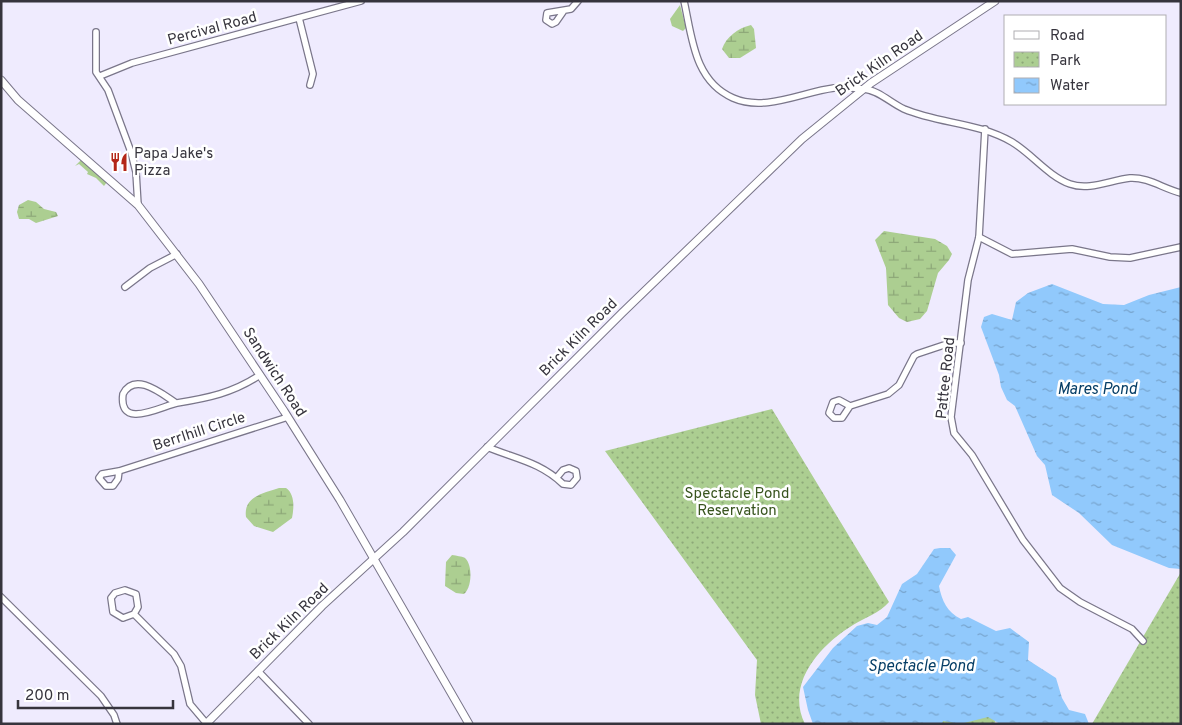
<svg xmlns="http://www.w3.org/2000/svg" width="1182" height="725" viewBox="0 0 1182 725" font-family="Overpass,sans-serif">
	<defs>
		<pattern id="wetland-marsh" width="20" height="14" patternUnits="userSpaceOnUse" patternTransform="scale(1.25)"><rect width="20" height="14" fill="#acce91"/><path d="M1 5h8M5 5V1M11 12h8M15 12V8" fill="none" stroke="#8da878"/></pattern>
		<pattern id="park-dots" width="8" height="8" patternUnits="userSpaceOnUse" patternTransform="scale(1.25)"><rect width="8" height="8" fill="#acce91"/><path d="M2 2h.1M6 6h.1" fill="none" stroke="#8da878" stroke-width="1.8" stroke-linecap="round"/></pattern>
		<pattern id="water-ripples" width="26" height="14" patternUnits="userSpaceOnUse" patternTransform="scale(1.25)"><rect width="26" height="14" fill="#91c9fc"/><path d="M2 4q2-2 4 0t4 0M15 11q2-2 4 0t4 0" fill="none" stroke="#77a4cd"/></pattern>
	</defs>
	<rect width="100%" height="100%" fill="#efebfe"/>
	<g fill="#acce91">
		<path d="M680,5L686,28L683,31L672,26L670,19Z"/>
		<path d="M81,160L107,182L104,186L96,178L87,174L88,172L79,164L75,166Z"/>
	</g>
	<g fill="url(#wetland-marsh)">
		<path d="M751,25L754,29L756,48L740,58H729L722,49C726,37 738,28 751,25Z"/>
		<path d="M28,200L36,202L44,209L56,212L58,216L36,223L29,219H19L17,212L19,205Z"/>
		<path d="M884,231L935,239L947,246L952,254L949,260L938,273L927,311L920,319L907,322L899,318L888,305L886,268L875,240Z"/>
		<path d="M279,488H286C295,494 294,508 292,518L273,532L254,526L246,517C243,496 265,493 279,488Z"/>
		<path d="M452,555C457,556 461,556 465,558C473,565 472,588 464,594L456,593L445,586L446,562Z"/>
	</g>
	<g fill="url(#park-dots)">
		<path d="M772,409L889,602C880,613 864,618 853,625C820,645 785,684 805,724H761L755,695L757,660L605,451Z"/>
		<path d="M1181,572V724H1092Z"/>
		<path d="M938,708L999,715L994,724H942Z"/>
	</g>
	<g fill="url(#water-ripples)">
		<path d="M1052,284L1103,304L1124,305L1149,295L1181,287V569L1169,568L1112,545L1079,513L1052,495L1045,465L1037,456L1015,406L1007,400L1001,387L999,375L981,327L984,317L992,314L1012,320L1016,302L1028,293Z"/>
		<path d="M940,548H950L956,555L939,586C942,601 947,612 961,619L968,617L996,631L1010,628L1029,642L1028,660L1056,678L1062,698L1069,710L1085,714L1089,724H1000L988,717L960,724L943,721L942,724H813L808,710L803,687L833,648L857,626L868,623L877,625L887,617L902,584L917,574L934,549Z"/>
	</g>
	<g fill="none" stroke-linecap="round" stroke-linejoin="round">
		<g stroke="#7a768a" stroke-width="8">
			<g id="minor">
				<path d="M684,1C692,37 694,81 733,98C765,112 802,92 834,88C843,87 854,88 864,89C878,90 891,103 904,109C940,124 977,122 1012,142C1032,154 1048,176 1070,184C1089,191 1111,180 1130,178C1148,177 1164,189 1181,193"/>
				<path d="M563,12L556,22L552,24L546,20L547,13L571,9L578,1"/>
				<path d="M299,18L313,74L310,85"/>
				<path d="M96,32V72L108,90L131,152L136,172L138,205"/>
				<path d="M100,76L132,63L361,1"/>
				<path d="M985,129L979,237L968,280L951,417L954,433L972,455L1023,540L1060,588L1080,602L1132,629L1143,641"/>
				<path d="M979,237L1012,254L1072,249L1110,257L1130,258L1181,247"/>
				<path d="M125,287L150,268L177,254"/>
				<path d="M176,403C162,394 135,371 123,394C118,431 162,406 177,403C208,398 233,393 260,375"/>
				<path d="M850,406L839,400L833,402L829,413L834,418H842L850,406L888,394L899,385L914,356L917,354L950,343H961"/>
				<path d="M487,447C516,459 540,462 563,484L571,485L577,478L576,471L569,468L563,470L558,476"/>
				<path d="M119,471L118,479L113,486H106L99,478L102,474L119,471L288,417"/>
				<path d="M1,597L101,696L114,715L117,724"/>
				<path d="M134,614L123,618L113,612L111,598L115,593L125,590L136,594L138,607L134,614L174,654L181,666L190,704L207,724"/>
				<path d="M258,671L309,724"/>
			</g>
		</g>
		<g stroke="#7a768a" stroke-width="9">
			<g id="major">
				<path d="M1,80L18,100L138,205L199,284L284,411L340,500L469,724"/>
				<path d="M206,724L322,606L403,532L622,313L802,139L871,83L995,1"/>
			</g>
		</g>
		<use href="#minor" stroke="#fff" stroke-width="5.5"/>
		<use href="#major" stroke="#fff" stroke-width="7"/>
	</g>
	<defs>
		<g id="restaurant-bare" transform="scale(1.5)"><path d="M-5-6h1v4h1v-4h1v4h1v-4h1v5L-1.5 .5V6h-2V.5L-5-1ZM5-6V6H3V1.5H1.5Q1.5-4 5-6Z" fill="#b42618" stroke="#fff" stroke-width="2.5" paint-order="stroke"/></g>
	</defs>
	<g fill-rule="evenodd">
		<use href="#restaurant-bare" x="119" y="162"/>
	</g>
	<g text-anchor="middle" stroke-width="5" stroke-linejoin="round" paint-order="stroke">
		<g font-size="15" fill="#36343d" stroke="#fff">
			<text transform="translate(212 28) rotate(-15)" y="5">Percival Road</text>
			<text transform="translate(879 63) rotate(-35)" y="5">Brick Kiln Road</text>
			<text transform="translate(578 337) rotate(-45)" y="5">Brick Kiln Road</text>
			<text transform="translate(275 372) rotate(57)" y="5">Sandwich Road</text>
			<text transform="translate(945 378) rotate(-84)" y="5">Pattee Road</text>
			<text transform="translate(199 431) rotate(-18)" y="5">BerrIhill Circle</text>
			<text transform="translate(289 621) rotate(-44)" y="5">Brick Kiln Road</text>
		</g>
		<g font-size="15" fill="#36343d" stroke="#fff" text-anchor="start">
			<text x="134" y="158">Papa Jake's<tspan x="134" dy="17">Pizza</tspan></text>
		</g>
		<g font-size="15" fill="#38541e" stroke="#fff">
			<text x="737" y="498">Spectacle Pond<tspan x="737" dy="17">Reservation</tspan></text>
		</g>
		<g font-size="16" font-style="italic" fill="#063e66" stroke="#fff">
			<text x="1097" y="394">Mares Pond</text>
			<text x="921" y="671">Spectacle Pond</text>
		</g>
	</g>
	<rect width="1182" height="725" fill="none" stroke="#36343d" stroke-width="5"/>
	<rect x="1004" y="15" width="162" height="90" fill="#ffffff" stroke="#afaeb1"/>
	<rect x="1014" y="31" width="25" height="8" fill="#ffffff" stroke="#afaeb1"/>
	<text x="1050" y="40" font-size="15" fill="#36343d">Road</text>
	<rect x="1014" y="52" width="25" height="15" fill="url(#park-dots)" stroke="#afaeb1"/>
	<text x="1050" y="65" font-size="15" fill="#36343d">Park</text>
	<rect x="1014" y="78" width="25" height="15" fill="url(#water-ripples)" stroke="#afaeb1"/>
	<text x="1050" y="90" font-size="15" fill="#36343d">Water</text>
	<path d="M18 700v8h155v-8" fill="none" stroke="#36343d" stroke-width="2.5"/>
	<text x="25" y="700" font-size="15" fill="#36343d" stroke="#ffffff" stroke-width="4" paint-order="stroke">200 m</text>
</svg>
